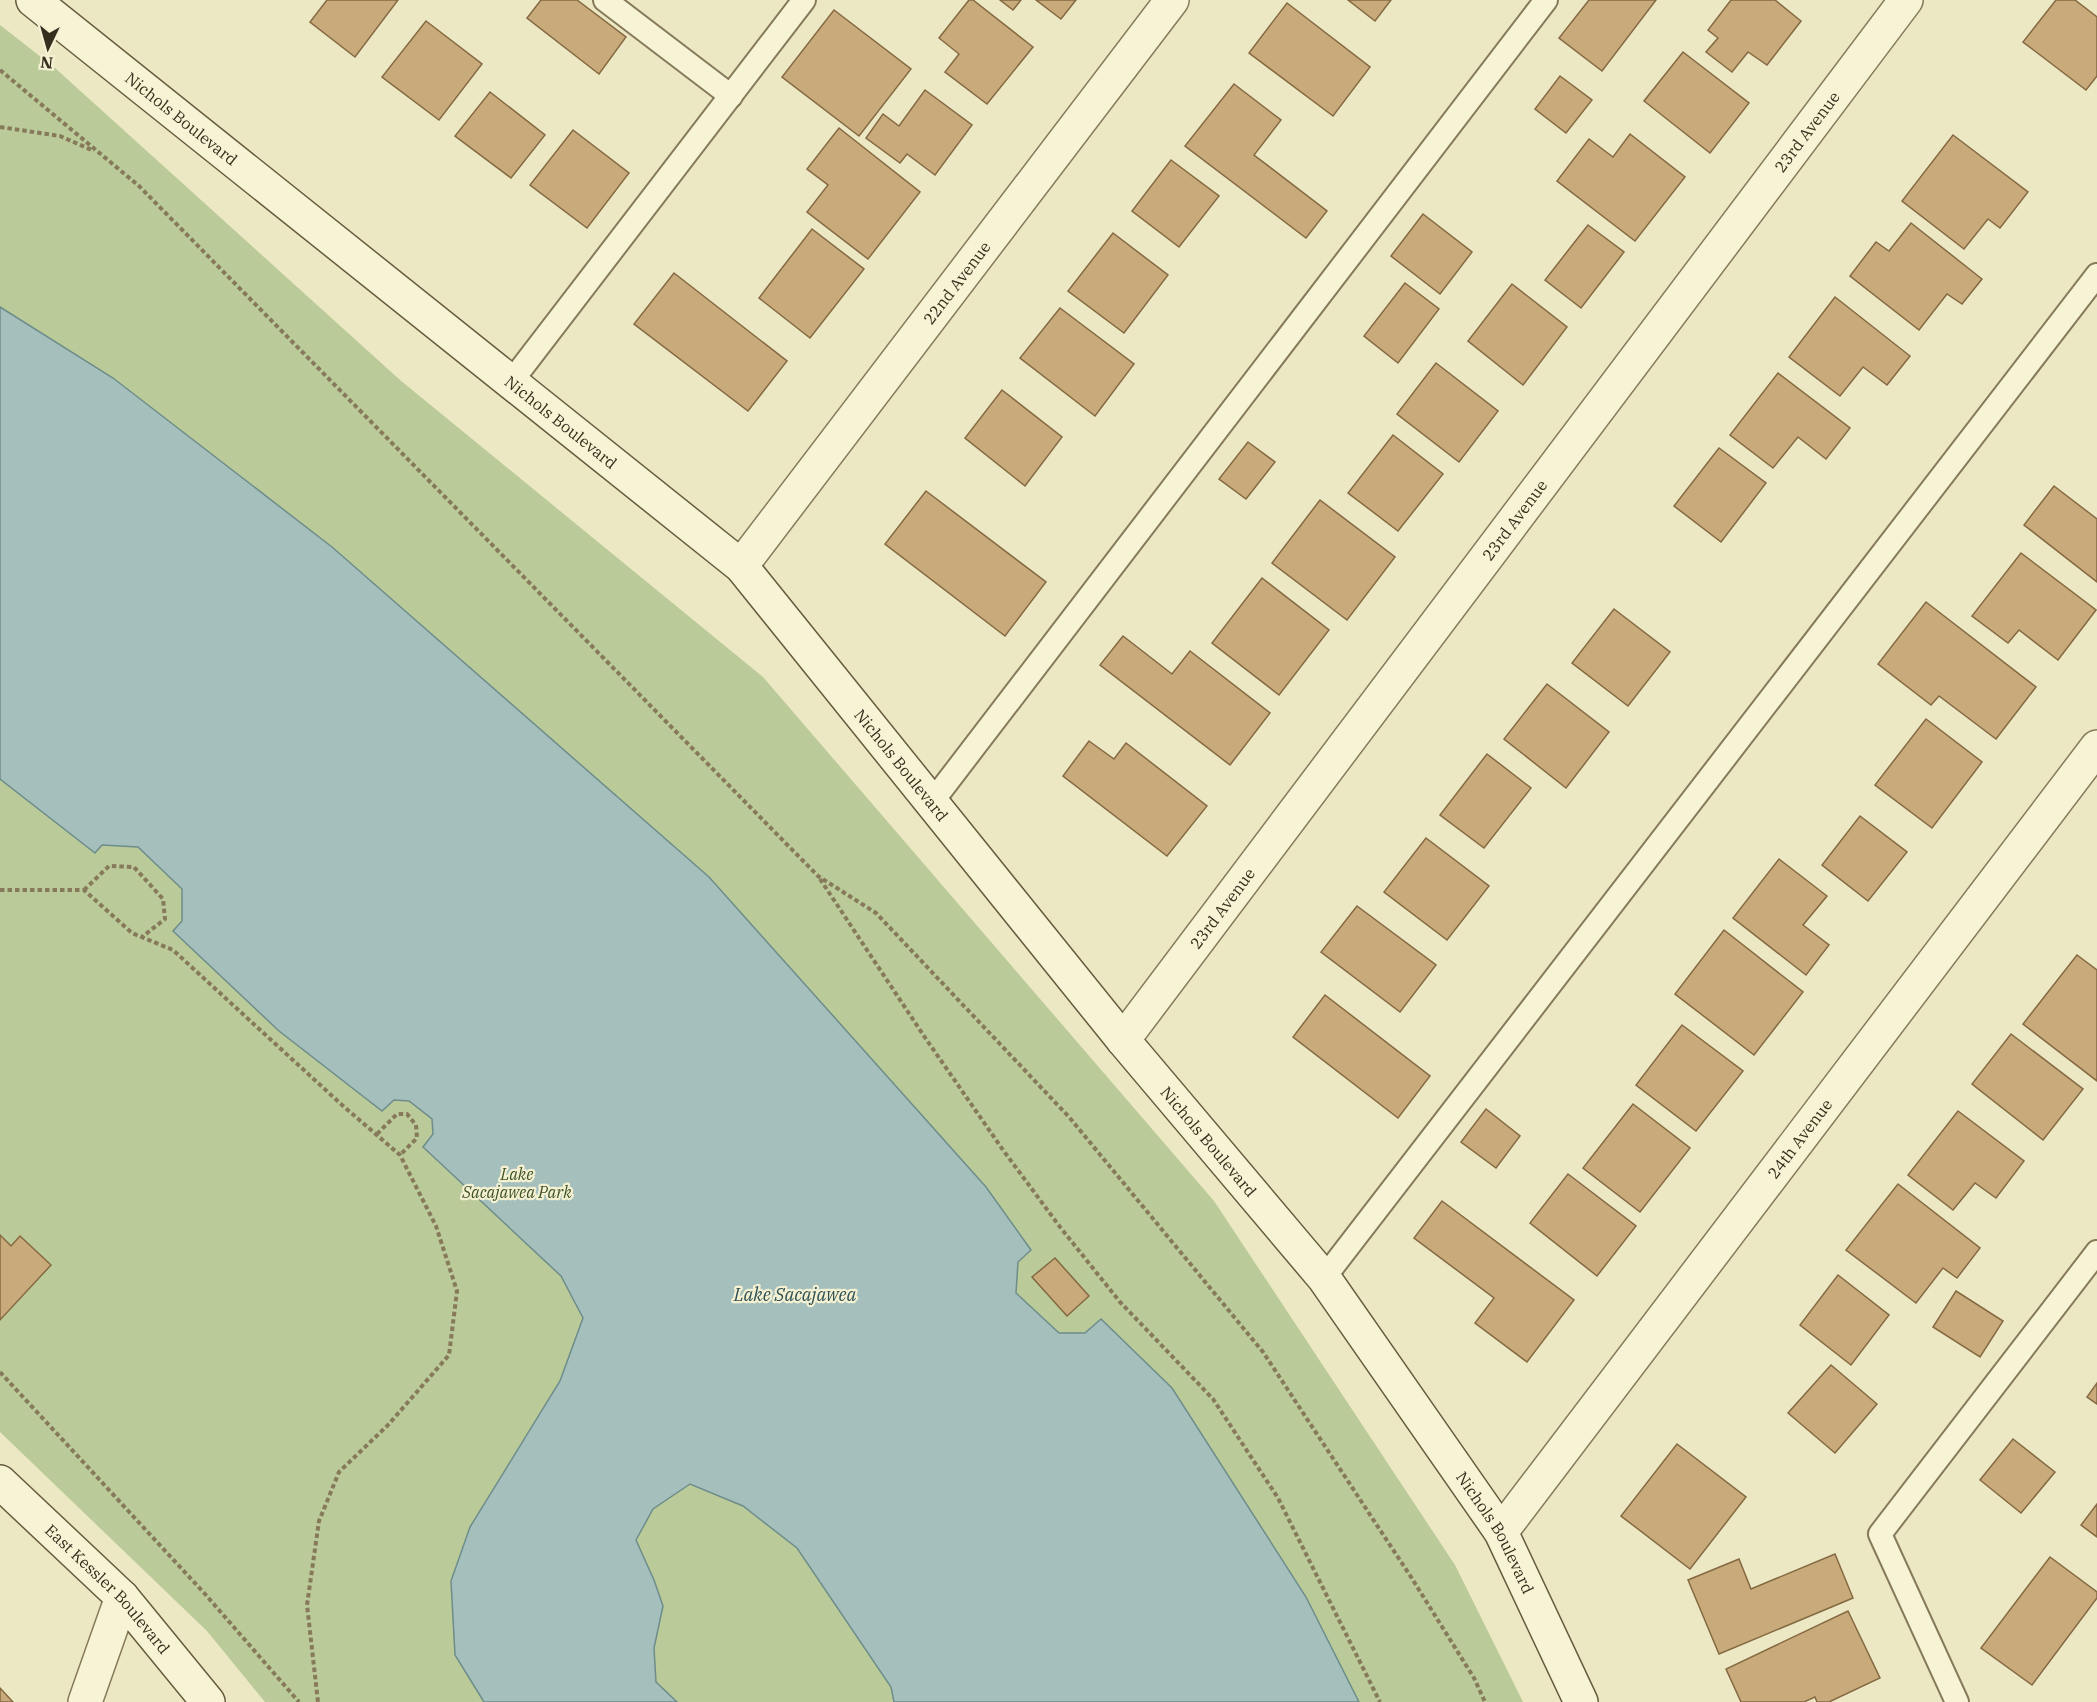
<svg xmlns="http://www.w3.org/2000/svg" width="2097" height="1702" viewBox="0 0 2097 1702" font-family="'IBM Plex Serif',serif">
	<rect width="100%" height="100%" fill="#ece8c3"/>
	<path fill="#baca98" d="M0,25L55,68L400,380L763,677L1214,1201L1455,1565L1523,1702H265L207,1631L0,1432Z"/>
	<path fill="#a5bfbd" stroke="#6d8d8b" stroke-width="1.5" d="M0,307L113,378L332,547L709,877L986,1187L1031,1250L1018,1262L1016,1293L1059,1333H1085L1101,1319L1172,1388L1306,1597L1359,1702H894L891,1687L797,1548L743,1506L690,1484L653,1509L636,1540L654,1580L663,1606L654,1648L656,1682L677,1702H484L455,1655L451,1581L470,1527L560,1381L583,1318L561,1276L423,1147L433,1134L432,1119L409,1101L394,1100L382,1111L279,1031L173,931L182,921V889L138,847L102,845L95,853L0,779Z"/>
	<g fill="#c9ab7b" stroke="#846942" stroke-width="1.5">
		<path d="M327,0H398L355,57L310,22Z"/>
		<path d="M541,0H577L626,37L599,74L527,18Z"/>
		<path d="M969,0H973L1033,47L987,104L945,72L959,54L939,38Z"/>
		<path d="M1000,0H1021L1013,10Z"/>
		<path d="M1036,0H1076L1061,19Z"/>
		<path d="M1348,0H1391L1375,21Z"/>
		<path d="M1589,0H1656L1602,71L1559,38Z"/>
		<path d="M1731,0H1775L1801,21L1767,65L1748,52L1732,72L1706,52L1718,38L1708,30Z"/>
		<path d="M2056,0H2075L2097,17V76L2086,90L2023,42Z"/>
		<path d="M1287,3L1370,67L1333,116L1249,53Z"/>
		<path d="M834,10L911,69L859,136L782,77Z"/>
		<path d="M426,21L482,64L439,120L382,77Z"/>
		<path d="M1683,52L1749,103L1710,153L1644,101Z"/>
		<path d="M1560,76L1592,100L1566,133L1535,109Z"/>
		<path d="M1234,84L1281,120L1254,155L1327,211L1306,238L1185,146Z"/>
		<path d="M925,90L972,125L935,175L907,154L900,163L866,138L883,114L899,126Z"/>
		<path d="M490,92L545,135L511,178L455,136Z"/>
		<path d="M839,128L920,192L868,259L807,212L828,185L807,169Z"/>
		<path d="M573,130L629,173L587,228L530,185Z"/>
		<path d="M1630,134L1685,177L1635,241L1557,181L1589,139L1613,157Z"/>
		<path d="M1953,135L2028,192L2000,228L1988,219L1964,249L1902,201Z"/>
		<path d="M1171,160L1219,196L1179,247L1132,211Z"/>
		<path d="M1423,214L1472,252L1440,294L1391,256Z"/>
		<path d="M1911,223L1982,279L1962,304L1947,294L1919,330L1850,276L1876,242L1889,251Z"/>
		<path d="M1588,225L1624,252L1581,308L1545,280Z"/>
		<path d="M812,229L864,269L810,338L759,298Z"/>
		<path d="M1113,233L1168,275L1124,333L1068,291Z"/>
		<path d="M674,273L787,361L748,411L634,324Z"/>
		<path d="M1405,283L1439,309L1398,363L1364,336Z"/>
		<path d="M1512,284L1567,327L1523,385L1468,341Z"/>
		<path d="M1835,297L1910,356L1887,385L1863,367L1840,396L1789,357Z"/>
		<path d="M1060,308L1134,364L1095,416L1020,358Z"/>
		<path d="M1436,363L1498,411L1459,462L1397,414Z"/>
		<path d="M1778,373L1850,428L1826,459L1798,437L1773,468L1730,435Z"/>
		<path d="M1002,390L1062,437L1025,486L965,438Z"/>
		<path d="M1393,435L1443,474L1398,531L1348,493Z"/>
		<path d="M1248,442L1275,462L1246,499L1219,479Z"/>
		<path d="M1719,448L1766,483L1721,542L1674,506Z"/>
		<path d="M2054,486L2097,519V582L2024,525Z"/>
		<path d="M926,491L1046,582L1005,636L885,544Z"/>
		<path d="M1320,500L1395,557L1347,620L1272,563Z"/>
		<path d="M2021,553L2096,610L2058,660L2019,630L2008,643L1972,616Z"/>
		<path d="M1262,578L1329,630L1279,695L1212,643Z"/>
		<path d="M1926,602L2036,687L1996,739L1939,696L1931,705L1878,664Z"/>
		<path d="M1614,609L1670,652L1628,706L1572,663Z"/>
		<path d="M1123,636L1172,674L1190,651L1270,713L1230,765L1100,665Z"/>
		<path d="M1547,684L1609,732L1566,788L1504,739Z"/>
		<path d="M1926,719L1982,762L1932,828L1875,785Z"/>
		<path d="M1089,741L1114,759L1126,743L1207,806L1167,856L1063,776Z"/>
		<path d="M1487,754L1531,788L1484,848L1440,815Z"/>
		<path d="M1860,816L1907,852L1868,901L1822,865Z"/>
		<path d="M1426,838L1489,886L1447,940L1384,892Z"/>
		<path d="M1779,859L1827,896L1803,925L1829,945L1806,975L1733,918Z"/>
		<path d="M1357,906L1436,965L1400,1012L1321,952Z"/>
		<path d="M1724,930L1803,992L1754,1055L1675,994Z"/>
		<path d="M2077,955L2097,970V1081L2023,1024Z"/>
		<path d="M1325,995L1430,1076L1398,1118L1293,1037Z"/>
		<path d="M1682,1025L1743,1071L1696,1131L1636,1085Z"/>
		<path d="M2011,1034L2083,1089L2043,1140L1972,1084Z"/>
		<path d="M1633,1104L1690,1148L1640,1212L1583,1168Z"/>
		<path d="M1486,1109L1520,1136L1496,1168L1461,1142Z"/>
		<path d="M1958,1111L2024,1161L1996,1198L1975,1183L1953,1210L1908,1175Z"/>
		<path d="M1568,1174L1636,1226L1597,1276L1530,1223Z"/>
		<path d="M1898,1184L1980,1248L1957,1278L1943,1268L1916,1303L1846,1250Z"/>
		<path d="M1442,1201L1574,1300L1527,1362L1475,1323L1494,1298L1414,1238Z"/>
		<path d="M0,1235L11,1246L20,1236L51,1265L0,1320Z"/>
		<path d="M1055,1258L1089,1296L1067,1316L1032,1277Z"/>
		<path d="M1838,1275L1889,1315L1851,1365L1800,1325Z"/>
		<path d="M1956,1291L2003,1321L1980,1357L1933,1327Z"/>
		<path d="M1831,1365L1877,1404L1835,1453L1788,1413Z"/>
		<path d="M2097,1383V1404L2087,1397Z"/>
		<path d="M2013,1439L2055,1472L2021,1513L1980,1480Z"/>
		<path d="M1677,1444L1746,1497L1690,1569L1621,1516Z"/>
		<path d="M2097,1504V1537L2081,1525Z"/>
		<path d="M1835,1554L1853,1598L1719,1654L1688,1580L1739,1559L1751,1589Z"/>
		<path d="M2050,1557L2097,1592V1598L2032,1685L1981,1648Z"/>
		<path d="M1848,1611L1880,1678L1829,1702H1817L1815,1697L1804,1702H1741L1726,1669Z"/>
		<path d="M0,1688L13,1702H0Z"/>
	</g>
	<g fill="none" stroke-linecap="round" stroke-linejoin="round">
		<g stroke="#867a5b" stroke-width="26">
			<g id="lane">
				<path d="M605,0L731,96"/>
				<path d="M511,382L804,0"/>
				<path d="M932,802L1546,0"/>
				<path d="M1324,1278L2097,275"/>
				<path d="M1957,1702L1880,1534L2097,1252"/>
			</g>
		</g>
		<g stroke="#867a5b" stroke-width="36">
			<g id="street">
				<path id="s1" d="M741,566L1172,0"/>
				<path id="s2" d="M1123,1040L1906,0"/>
				<path id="s3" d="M1501,1532L2097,747"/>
				<path d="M85,1702L122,1597"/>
			</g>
		</g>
		<g stroke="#675b3e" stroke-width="36">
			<g id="secondary">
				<path id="s4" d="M33,0L741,566L1123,1040L1324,1278L1501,1532L1581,1702"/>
				<path id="s5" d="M0,1482L122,1597L208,1702"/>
			</g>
		</g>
		<g stroke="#867a5b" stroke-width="4" stroke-dasharray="4.5 3" stroke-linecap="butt">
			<path d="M0,70L139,186L818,876L876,913L1069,1117L1263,1352L1411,1577L1474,1678L1485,1702"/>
			<path d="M0,127L60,136L94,151"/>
			<path d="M820,879L926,1039L1003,1150L1060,1227L1120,1302L1213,1399L1278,1498L1380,1702"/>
			<path d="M0,890H84L132,933L173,950L342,1105L400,1155L436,1226L457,1291L449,1355L388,1425L339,1472L319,1521L307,1605L318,1702"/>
			<path d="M84,890L109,866L134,867L163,899L165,919L142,937"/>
			<path d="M377,1134L397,1114H407L416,1125L417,1138L400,1155"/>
			<path d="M0,1372L205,1594L299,1702"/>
		</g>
		<use href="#lane" stroke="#f7f4d6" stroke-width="22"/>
		<use href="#street" stroke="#f7f4d6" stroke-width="33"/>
		<use href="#secondary" stroke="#f7f4d6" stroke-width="33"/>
	</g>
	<g text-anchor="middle" stroke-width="4.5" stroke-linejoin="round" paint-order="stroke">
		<g font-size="16" fill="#362f1e" stroke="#f4f1d3">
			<text dy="6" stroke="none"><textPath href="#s4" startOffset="190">Nichols Boulevard</textPath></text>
			<text dy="6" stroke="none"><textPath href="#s2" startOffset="1137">23rd Avenue</textPath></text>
			<text dy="6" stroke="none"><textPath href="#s1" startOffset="356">22nd Avenue</textPath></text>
			<text dy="6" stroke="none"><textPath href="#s4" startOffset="676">Nichols Boulevard</textPath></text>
			<text dy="6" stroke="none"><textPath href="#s2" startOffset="651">23rd Avenue</textPath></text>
			<text dy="6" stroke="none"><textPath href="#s4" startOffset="1162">Nichols Boulevard</textPath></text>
			<text dy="6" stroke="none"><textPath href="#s2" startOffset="165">23rd Avenue</textPath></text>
			<text dy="6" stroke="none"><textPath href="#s3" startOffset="494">24th Avenue</textPath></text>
			<text dy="6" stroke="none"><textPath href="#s4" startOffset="1648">Nichols Boulevard</textPath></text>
			<text dy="6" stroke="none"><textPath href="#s4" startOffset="2134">Nichols Boulevard</textPath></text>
			<text dy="6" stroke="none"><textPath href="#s5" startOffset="152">East Kessler Boulevard</textPath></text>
		</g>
		<g font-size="16" font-style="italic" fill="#3e5226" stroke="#f4f1d3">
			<text x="517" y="1180">Lake<tspan x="517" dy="18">Sacajawea Park</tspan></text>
		</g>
		<g font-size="18" font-style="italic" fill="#2e5055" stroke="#f4f1d3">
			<text x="795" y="1301">Lake Sacajawea</text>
		</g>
	</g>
	<g transform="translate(48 48) rotate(185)" stroke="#f4f1d3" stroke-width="4.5" paint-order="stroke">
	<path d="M0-4.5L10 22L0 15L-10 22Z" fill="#362f1e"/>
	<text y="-9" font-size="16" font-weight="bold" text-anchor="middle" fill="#362f1e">N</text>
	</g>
</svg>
